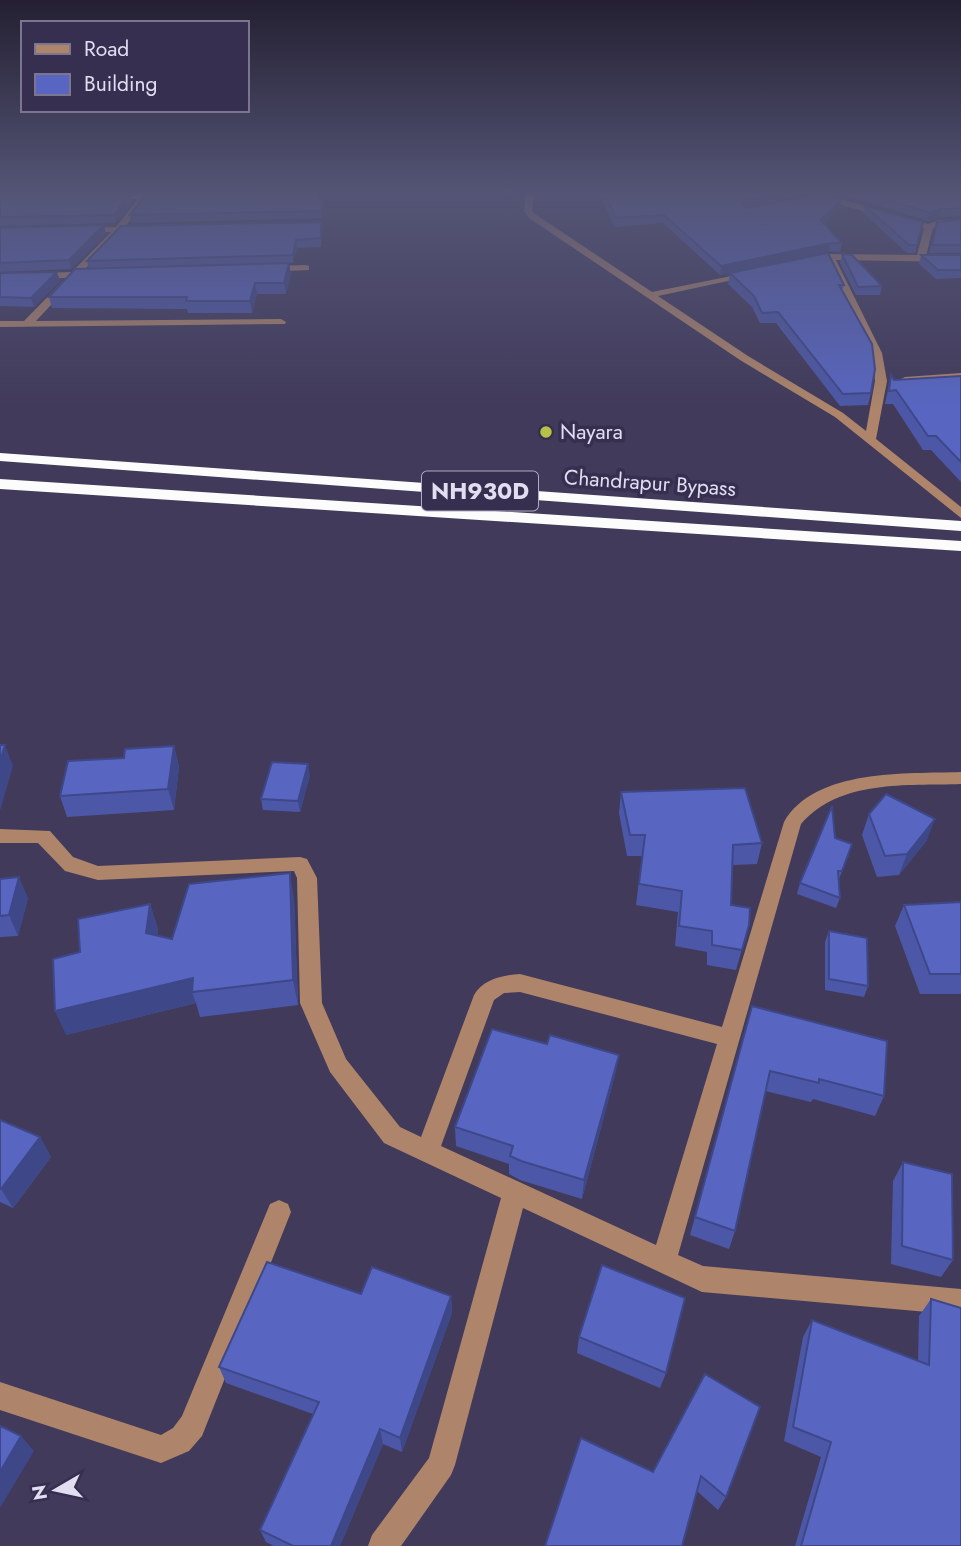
<svg xmlns="http://www.w3.org/2000/svg" width="961" height="1546" viewBox="0 0 961 1546" font-family="Jost,sans-serif">
	<rect width="100%" height="100%" fill="#413a5a"/>
	<g fill="none" stroke-linecap="round" stroke-linejoin="round">
		<g fill="#ae856a" fill-rule="evenodd">
			<path d="M151,193L172,196L147,199L125,227L144,229L143,231L121,232L83,271L97,272V276L77,277L36,321L281,319L286,322L285,324L0,327V321H24L66,278L0,280V274L72,272L111,232L80,233L77,232V228L116,227L138,199H108L105,195Z"/>
			<path d="M526,193H534L532,211L535,214L652,292L756,271V275L658,296L748,356L843,413L866,431L875,381L872,353L828,261L807,265L802,262L830,254L917,255L924,228L831,202L824,199L821,193H829L837,198L928,224L939,220L961,219V225L933,228L926,256H961V262L836,260L882,353L887,381L876,439L961,507V518L835,417L740,360L529,218L524,211Z"/>
			<path d="M306,265L309,266V270L266,272L261,269L266,266Z"/>
			<path d="M961,373V379L905,383L899,380L905,377Z"/>
			<path d="M961,772V784C907,786 840,779 801,824L678,1255L703,1266L961,1289V1315L702,1292L523,1208L455,1465L451,1475L401,1546H368L372,1535L429,1458L501,1198L384,1143L330,1072L300,1003L297,878L294,871L98,880L65,871L38,843H0V829L50,831L73,857L98,866L300,857L307,859L317,878L322,1003L346,1059L400,1127L421,1137L474,995C483,979 503,975 520,974L722,1027L784,822C815,768 907,774 961,772ZM520,992L717,1044L656,1245L441,1146L494,1000L504,993Z"/>
			<path d="M279,1200L288,1204L291,1212L202,1436L189,1451L161,1463L0,1410V1382L161,1435L173,1428L182,1416L270,1204Z"/>
		</g>
		<g fill="#fcfcfc" fill-rule="evenodd">
			<path d="M0,453L961,521V531L0,461Z"/>
			<path d="M0,479L961,541V551L0,489Z"/>
		</g>
	</g>
	<g fill="#4c58a7">
		<path d="M0,193H78L0,195Z"/>
		<path d="M91,193H131L133,201L116,223L0,226V195Z"/>
		<path d="M147,193H319V199H322V218L131,223L130,215Z"/>
		<path d="M599,193H814L746,206L744,208L840,207L824,223L842,243L840,252L829,251L720,275L663,223L615,227Z"/>
		<path d="M838,193H961V216L939,217L928,221Z"/>
		<path d="M865,206L923,222L915,253H907L863,213Z"/>
		<path d="M961,219V253H929L937,222Z"/>
		<path d="M104,225L106,234L71,269L0,272V228Z"/>
		<path d="M322,230L321,247L297,248L293,263L268,264L291,274L286,294H257L252,313H188L187,309L52,308L49,297L89,269L87,261Z"/>
		<path d="M842,254L882,286L880,295H856L840,263Z"/>
		<path d="M921,255H961V278L936,279L919,264Z"/>
		<path d="M0,273L60,281L34,307L0,306Z"/>
		<path d="M730,273L844,285L842,291L871,393L868,405L840,406L776,323H760L752,307L728,284Z"/>
		<path d="M891,375L894,380L961,376V482L931,450H923L893,404H885Z"/>
		<path d="M174,746L179,767L174,810L67,817L60,796L124,758Z"/>
		<path d="M310,775L300,812L263,810L261,799Z"/>
		<path d="M621,792L762,843L757,864L733,865L731,905L749,925L736,970L707,965V952L675,946L678,912L636,905L642,856H627L619,813Z"/>
		<path d="M869,814L927,840L899,875L877,877L862,835Z"/>
		<path d="M835,838L849,855L838,881L840,898L836,908L797,894L800,883Z"/>
		<path d="M0,879L28,898L18,936L0,937Z"/>
		<path d="M294,898L298,1005L200,1017L196,1003L66,1035L80,952L150,904L158,929L157,936L172,939Z"/>
		<path d="M961,902V994H920L895,926L904,905Z"/>
		<path d="M829,931L868,986L864,997L825,990V942Z"/>
		<path d="M752,1006L884,1096L875,1116L813,1099L811,1102L765,1091L735,1231L729,1249L690,1235Z"/>
		<path d="M547,1044L619,1055L615,1075L582,1199L520,1180L509,1174V1164L456,1146L455,1127Z"/>
		<path d="M0,1120L40,1137L51,1157L13,1208L0,1202Z"/>
		<path d="M903,1162L953,1260L941,1277L891,1264L893,1181Z"/>
		<path d="M361,1294L451,1296L452,1313L402,1452L383,1444L340,1546H274L266,1542L260,1530L313,1414L226,1383L219,1367Z"/>
		<path d="M931,1299L961,1546H795L821,1457L784,1441L803,1337L812,1320L918,1361L919,1316Z"/>
		<path d="M579,1337L666,1373L660,1388L577,1353Z"/>
		<path d="M705,1374L726,1497L718,1510L697,1491L653,1472Z"/>
	</g>
	<g fill="#3e4788">
		<path d="M130,193L133,201L116,223L114,215Z"/>
		<path d="M772,193H814L746,206L741,213L742,204L747,198Z"/>
		<path d="M842,199L840,207L819,228L821,220Z"/>
		<path d="M941,209L939,217L928,221L930,213Z"/>
		<path d="M104,225L106,234L71,269L69,260Z"/>
		<path d="M296,240L297,248L293,263V255Z"/>
		<path d="M831,243L829,251L720,275L721,266Z"/>
		<path d="M289,263L291,274L286,294L284,283Z"/>
		<path d="M57,272L60,281L34,307L31,298Z"/>
		<path d="M255,283L257,294L252,313L250,301Z"/>
		<path d="M5,745L13,766L0,811V761Z"/>
		<path d="M174,746L179,767L174,810L168,789Z"/>
		<path d="M308,764L310,775L300,812L298,801Z"/>
		<path d="M935,819L927,840L899,875L907,854Z"/>
		<path d="M290,873L294,898L298,1005L293,980Z"/>
		<path d="M19,877L28,898L18,936L9,915Z"/>
		<path d="M150,904L158,929L154,958L146,933Z"/>
		<path d="M193,978L192,992L196,1003L66,1035L55,1011Z"/>
		<path d="M619,1055L615,1075L582,1199L584,1180Z"/>
		<path d="M40,1137L51,1157L13,1208L1,1189Z"/>
		<path d="M451,1296L452,1313L402,1452L400,1438Z"/>
		<path d="M380,1429L383,1444L340,1546H331Z"/>
		<path d="M21,1436L34,1451L0,1508V1472Z"/>
	</g>
	<g fill="#5866c2" stroke="#3e4788" stroke-width="2">
		<path d="M91,193H130L114,215L0,217V195Z"/>
		<path d="M147,193H318V199H322V211L130,215Z"/>
		<path d="M604,193H772L747,198L742,204L745,208L827,194L842,199L821,220L842,243H831L721,266L664,215L616,218Z"/>
		<path d="M866,193H961V208L941,209L930,213Z"/>
		<path d="M865,206L923,222L917,245H909Z"/>
		<path d="M961,219V245H932L937,222Z"/>
		<path d="M321,222V238L296,240L293,255L87,261L121,226Z"/>
		<path d="M104,225L69,260L0,263V228Z"/>
		<path d="M828,253L844,285H839L872,344L875,369L871,393L843,394L778,312L762,313L754,296L730,273Z"/>
		<path d="M842,254L852,255L882,286L858,287Z"/>
		<path d="M921,255H961V270H938Z"/>
		<path d="M289,263L284,283H255L250,301H186L187,297H49L75,269Z"/>
		<path d="M57,272L31,298L0,297V273Z"/>
		<path d="M891,375L894,380L961,376V462L936,436H928L896,390L889,391Z"/>
		<path d="M0,745H5L0,761Z"/>
		<path d="M174,746L168,789L60,796L68,761L124,758L125,749Z"/>
		<path d="M272,762L308,764L298,801L261,799Z"/>
		<path d="M745,788L762,843L733,845L731,905L750,908L749,925L742,950L712,945V931L679,926L682,891L639,884L645,835H630L621,792Z"/>
		<path d="M886,794L935,819L907,854L885,856L869,814Z"/>
		<path d="M832,806L835,838L852,844L842,871H838L840,898L800,883Z"/>
		<path d="M290,873L293,980L192,992L193,978L55,1011L53,959L80,952L78,919L150,904L146,933L172,939L189,884Z"/>
		<path d="M19,877L9,915L0,916V879Z"/>
		<path d="M961,902V974H930L904,905Z"/>
		<path d="M829,931L867,938L868,986L829,979Z"/>
		<path d="M752,1006L887,1041L884,1096L819,1079V1083L770,1071L735,1231L695,1217Z"/>
		<path d="M492,1029L547,1044L550,1035L619,1055L584,1180L521,1161L510,1156L513,1146L455,1127Z"/>
		<path d="M0,1120L40,1137L1,1189H0Z"/>
		<path d="M903,1162L952,1174L953,1260L902,1246Z"/>
		<path d="M267,1262L361,1294L372,1267L451,1296L400,1438L380,1429L331,1546H293L260,1530L319,1402L219,1367Z"/>
		<path d="M602,1265L685,1298L666,1373L579,1337Z"/>
		<path d="M931,1299L961,1308V1546H801L831,1442L793,1427L812,1320L929,1365Z"/>
		<path d="M705,1374L760,1407L726,1497L701,1476L682,1546H545L581,1438L653,1472Z"/>
		<path d="M0,1426L21,1436L0,1472Z"/>
	</g>
	<linearGradient id="sky" x2="0" y2="1"><stop stop-color="#242032"/><stop offset="0.47" stop-color="#545576"/><stop offset="1" stop-color="#545576" stop-opacity="0"/></linearGradient>
	<rect width="961" height="410" fill="url(#sky)"/>
	<circle fill="#b6c148" stroke="#372f4f" stroke-width="2.5" cx="546" cy="432" r="7"/>
	<g text-anchor="middle" stroke-width="7" stroke-linejoin="round" paint-order="stroke">
		<g font-size="21" fill="#e1def2" stroke="#372f4f" text-anchor="start">
			<text x="560" y="439">Nayara</text>
		</g>
		<g font-size="21" fill="#e1def2" stroke="#372f4f">
			<text transform="translate(650 483) rotate(4)" y="7">Chandrapur Bypass</text>
		</g>
		<rect fill="#372f4f" stroke="#aeaac1" stroke-width="2" x="422" y="471.5" width="116" height="39" rx="5"/>
		<g font-size="23" font-weight="bold" fill="#e1def2">
			<text x="480" y="499">NH930D</text>
		</g>
	</g>
	<rect x="21" y="21" width="228" height="91" fill="#372f4f" stroke="#7b7590" stroke-width="2"/>
	<rect x="35" y="44" width="35" height="10" fill="#ae856a" stroke="#7b7590" stroke-width="2"/>
	<text x="84" y="56" font-size="21" fill="#e1def2">Road</text>
	<rect x="35" y="74" width="35" height="21" fill="#5866c2" stroke="#7b7590" stroke-width="2"/>
	<text x="84" y="91" font-size="21" fill="#e1def2">Building</text>
	<g transform="translate(56 1490) rotate(261)" stroke="#372f4f" stroke-width="5" paint-order="stroke">
	<path d="M0-5L12 26L0 18L-12 26Z" fill="#e1def2"/>
	<text y="-10" font-size="19" font-weight="bold" text-anchor="middle" fill="#e1def2">N</text>
	</g>
</svg>
